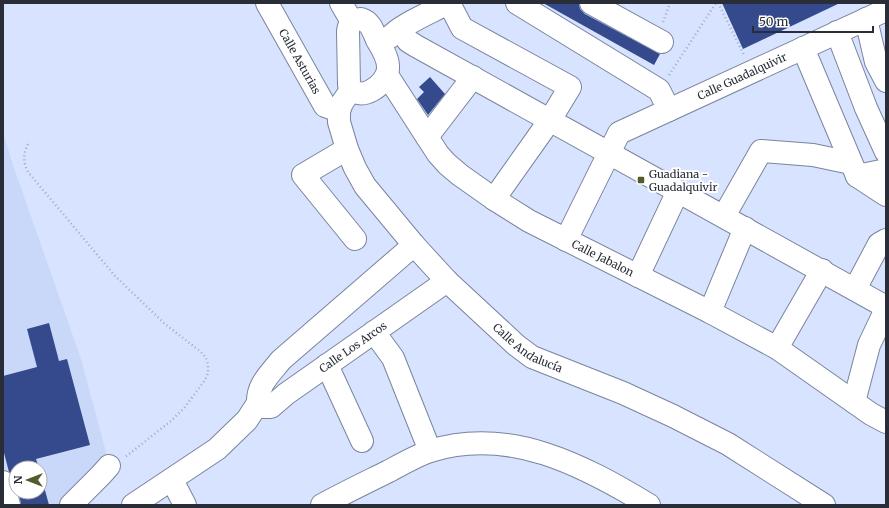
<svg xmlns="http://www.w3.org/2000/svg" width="889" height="508" viewBox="0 0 889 508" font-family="Merriweather,serif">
	<rect width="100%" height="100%" fill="#d7e3ff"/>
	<path fill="#c9d7f9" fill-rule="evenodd" d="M3,132L13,165L81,359L107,456L64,505H3ZM16,468H40V492H16Z"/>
	<g fill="#344a8d">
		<path d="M543,3H579L580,9L585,14L660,54L654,65Z"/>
		<path d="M722,3H840L743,49Z"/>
		<path d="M430,77L445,94L428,115L417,99L424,92L419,87Z"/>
		<path d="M49,323L59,361L67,359L90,445L36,459L39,468H16V482L12,474L9,472L3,449V376L37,367L27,329Z"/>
		<path d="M40,472L49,505H21L19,492H40Z"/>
	</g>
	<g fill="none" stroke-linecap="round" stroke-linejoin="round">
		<g stroke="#7a849d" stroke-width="24">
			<g id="minor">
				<path id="s1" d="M267,3L325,106L339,111"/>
				<path d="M341,3L352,22"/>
				<path d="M449,3L462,28L570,87L550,120L494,199"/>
				<path d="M517,3L659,90L669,110"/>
				<path d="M591,3L662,42"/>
				<path d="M361,19C371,22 373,31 377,40C382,48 389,59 388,69C387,85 358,105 349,85L348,31C349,23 353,20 361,19Z"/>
				<path d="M866,19L876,62L886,81"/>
				<path d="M400,29L408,41L416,46L886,307"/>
				<path d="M837,32L866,108L886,152"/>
				<path d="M390,37C402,24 432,12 448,3"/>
				<path d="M803,48L857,176L886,195"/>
				<path id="s2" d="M387,75L438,154L447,164L460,175L494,199L529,221L710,312L777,348L871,414L886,422"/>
				<path id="s3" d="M351,90L342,103L339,111V122L347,149L355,168L365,186L414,245L447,281L516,345L532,357L623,393L673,416L728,444L824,505"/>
				<path d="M427,137L473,77"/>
				<path d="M347,149L303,175L355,239"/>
				<path d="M857,176L886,170"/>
				<path d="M724,216L761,151L813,155L851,163"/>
				<path id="s4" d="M566,240L619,133L886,10"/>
				<path d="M638,276L678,191"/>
				<path d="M855,289L879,244L886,240"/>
				<path d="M710,312L745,228"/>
				<path d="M374,332L393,358L430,451"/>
				<path d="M777,348L822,270"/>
				<path d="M327,365L362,441"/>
				<path d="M854,402L869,345L886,309"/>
				<path id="s5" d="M258,403L263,407H271L286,394L447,281"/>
				<path d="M172,480L185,505"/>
				<path d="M3,482L9,505"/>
				<path d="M71,505L101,475L109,466"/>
				<path d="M133,505L217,449L247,420L258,403C257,385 270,374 281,360L414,245"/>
				<path d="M322,505C344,493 367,482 389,471C402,464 416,456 430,451C509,426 583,465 649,505"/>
			</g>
		</g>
		<g stroke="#a2acc3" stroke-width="2.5" stroke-dasharray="1 3" stroke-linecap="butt">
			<path d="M718,3L744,55"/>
			<path d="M663,22L670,3"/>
			<path d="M669,75L716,3"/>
			<path d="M28,144C23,154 23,162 28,172L115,276L165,324L201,352L206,358L208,365V373L205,380L185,407L171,421L124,458"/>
		</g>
		<use href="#minor" stroke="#fff" stroke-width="22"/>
	</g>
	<rect fill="#535b2a" stroke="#fff" stroke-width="1.5" x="637" y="176" width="8" height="8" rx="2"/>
	<g text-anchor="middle" stroke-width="4" stroke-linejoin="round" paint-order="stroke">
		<g font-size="11" fill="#292d37" stroke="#fff">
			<text dy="4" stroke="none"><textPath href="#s1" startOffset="67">Calle Asturias</textPath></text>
			<text dy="4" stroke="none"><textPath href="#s4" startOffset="255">Calle Guadalquivir</textPath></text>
			<text dy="4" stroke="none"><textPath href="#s2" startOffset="290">Calle Jabalon</textPath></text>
			<text dy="4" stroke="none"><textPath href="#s5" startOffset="116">Calle Los Arcos</textPath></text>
			<text dy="4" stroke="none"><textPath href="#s3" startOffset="336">Calle Andalucía</textPath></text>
		</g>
		<g font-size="11" fill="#292d37" stroke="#fff" text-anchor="start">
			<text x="649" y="178">Guadiana -<tspan x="649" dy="13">Guadalquivir</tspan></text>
		</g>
	</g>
	<rect width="889" height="508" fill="none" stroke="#292d37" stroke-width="8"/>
	<g transform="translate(28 480) rotate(270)"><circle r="19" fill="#ffffff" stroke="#a9abaf"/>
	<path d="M0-3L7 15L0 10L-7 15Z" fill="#535b2a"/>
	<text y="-6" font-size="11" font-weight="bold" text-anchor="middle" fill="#292d37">N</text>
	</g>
	<path d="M753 26v6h120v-6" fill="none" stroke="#292d37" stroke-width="2"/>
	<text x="759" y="26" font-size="12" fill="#292d37" stroke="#ffffff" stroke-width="3" paint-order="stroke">50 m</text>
</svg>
